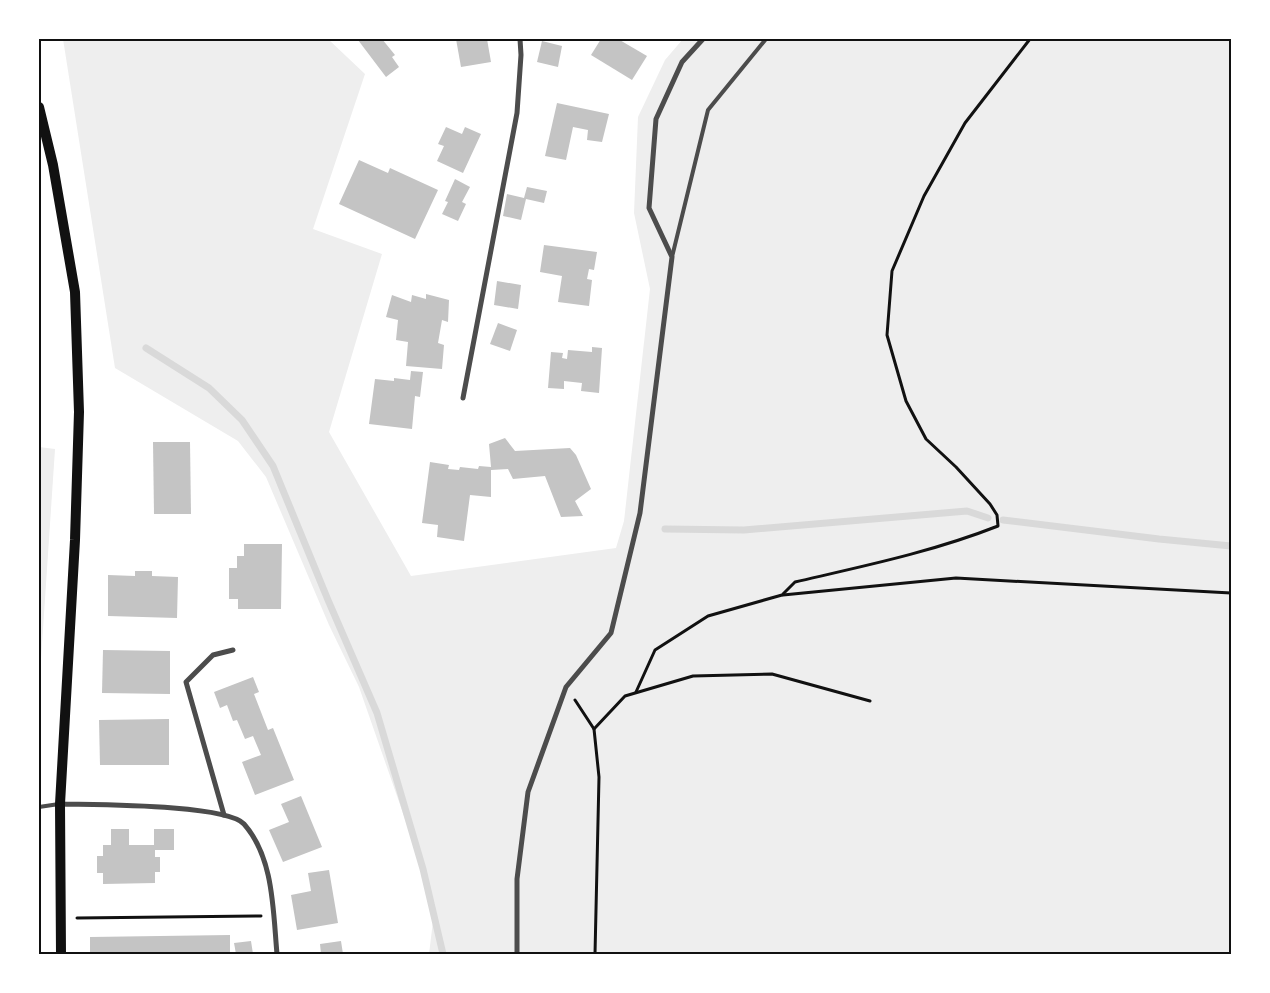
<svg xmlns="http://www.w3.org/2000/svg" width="1270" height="993" viewBox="0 0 1270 993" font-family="'Source Sans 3',sans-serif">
	<rect width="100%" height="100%" fill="#fff"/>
	<g fill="#eee">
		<path d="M63,39H328L365,74L313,229L382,254L329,432L411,576L616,548L624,521L650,289L634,213L638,117L665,60L683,39H1231V954H429L435,905L359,687L329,625L266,477L238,441L115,368Z"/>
		<path d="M39,447L55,449L39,689Z"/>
	</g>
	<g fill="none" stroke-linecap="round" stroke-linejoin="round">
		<g stroke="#d9d9d9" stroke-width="7">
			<path d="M146,348L209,388L242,420L273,466L328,600L377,713L423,869L443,954"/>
			<path d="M1003,520L1159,539L1231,546"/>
			<path d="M665,529L744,530L967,511L988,518"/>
		</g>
	</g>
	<g fill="#c4c4c4">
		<path d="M360,39H382L395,55L392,57L399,67L386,77L358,40Z"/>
		<path d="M456,39H487L491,62L461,67Z"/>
		<path d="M601,39H618L647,56L632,80L591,55Z"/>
		<path d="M542,41L562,46L558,67L537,62Z"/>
		<path d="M557,103L609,114L602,142L587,140L588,130L573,127L566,160L545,156Z"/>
		<path d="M446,127L462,134L465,127L481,134L463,173L437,161L444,146L438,144Z"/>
		<path d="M359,160L388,173L390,168L438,190L415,239L339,204Z"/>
		<path d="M455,179L470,187L462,202L466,204L458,221L442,214L448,202L445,201Z"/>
		<path d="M527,187L547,191L544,203L526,199L521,220L503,216L507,194L524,198Z"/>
		<path d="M544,245L597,252L594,270L589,269L587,279L592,280L589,306L558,302L562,276L540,272Z"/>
		<path d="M497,281L521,285L518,309L494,305Z"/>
		<path d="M426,294L449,300L448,322L442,320L438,343L444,345L442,369L406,366L408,342L396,340L398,320L386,317L392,295L411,302L412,295L426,299Z"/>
		<path d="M498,323L517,330L510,351L490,344Z"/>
		<path d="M592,347L602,348L599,393L581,391L582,383L564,381V389L548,388L551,352L563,353L562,358L567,359L568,350L592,352Z"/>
		<path d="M411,371L423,372L420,397L415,396L412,429L369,424L375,379L394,381V378L410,380Z"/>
		<path d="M505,438L515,451L570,448L576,455L591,489L575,501L583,516L561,517L545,476L513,479L508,469L491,470V497L470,495L464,541L437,537L438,525L422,523L430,462L449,465L448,469L459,470L460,467L478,469L479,466L491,467L489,444Z"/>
		<path d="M153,442H190L191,514H154Z"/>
		<path d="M244,544H282L281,609H238V599H229V568H237V556H244Z"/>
		<path d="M135,571H152V576L178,577L177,618L108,616V575L135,576Z"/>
		<path d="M103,650L170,651V694L102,693Z"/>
		<path d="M253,677L259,692L254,694L268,730L273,728L294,780L255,795L242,762L261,755L253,736L245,739L237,720L233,721L227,705L220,708L214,692Z"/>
		<path d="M169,719V765H100L99,720Z"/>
		<path d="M301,796L322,847L283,862L269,830L289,822L281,804Z"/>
		<path d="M111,829H129V845H154V829H174V850H155V857H160V872H155V883L103,884V873H97V856H103V845H111Z"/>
		<path d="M329,870L338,923L297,930L291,895L311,891L308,873Z"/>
		<path d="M230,935V954H90V937Z"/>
		<path d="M251,941L253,954H236L234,943Z"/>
		<path d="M341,941L343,954H321L320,944Z"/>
	</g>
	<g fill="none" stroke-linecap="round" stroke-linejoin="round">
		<g stroke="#111" stroke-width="3">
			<path d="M783,595L956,578L1231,593"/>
			<path d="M636,692L655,650L708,616L782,595L795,582C864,566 932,552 998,526L997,515L990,504L956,467L926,439L906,401L887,335L892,271L924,196L965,123L1030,39"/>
			<path d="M575,700L594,729L599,777L595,954"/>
			<path d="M594,729L625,696L693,676L772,674L870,701"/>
			<path d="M77,918L261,916"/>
		</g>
		<g stroke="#4c4c4c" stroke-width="4">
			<path d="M672,257L708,110L766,39"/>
			<path d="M39,807L59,804"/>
		</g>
		<g stroke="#4c4c4c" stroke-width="5">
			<path d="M463,398L517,113L521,55L520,39"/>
			<path d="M60,804C92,805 226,804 244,824C274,858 273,911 277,954"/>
			<path d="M224,815L186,682L213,655L233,650"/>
			<path d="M517,954V879L528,792L566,687L611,633L640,513L672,257L649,208L656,119L682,62L703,39"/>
		</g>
		<path stroke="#111" stroke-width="10" d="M39,107L53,165L75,292L79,412L75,540L60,804L61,954"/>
	</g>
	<rect width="1270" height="993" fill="none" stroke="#ffffff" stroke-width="80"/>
	<rect x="40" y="40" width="1190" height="913" fill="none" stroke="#111" stroke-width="2"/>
</svg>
